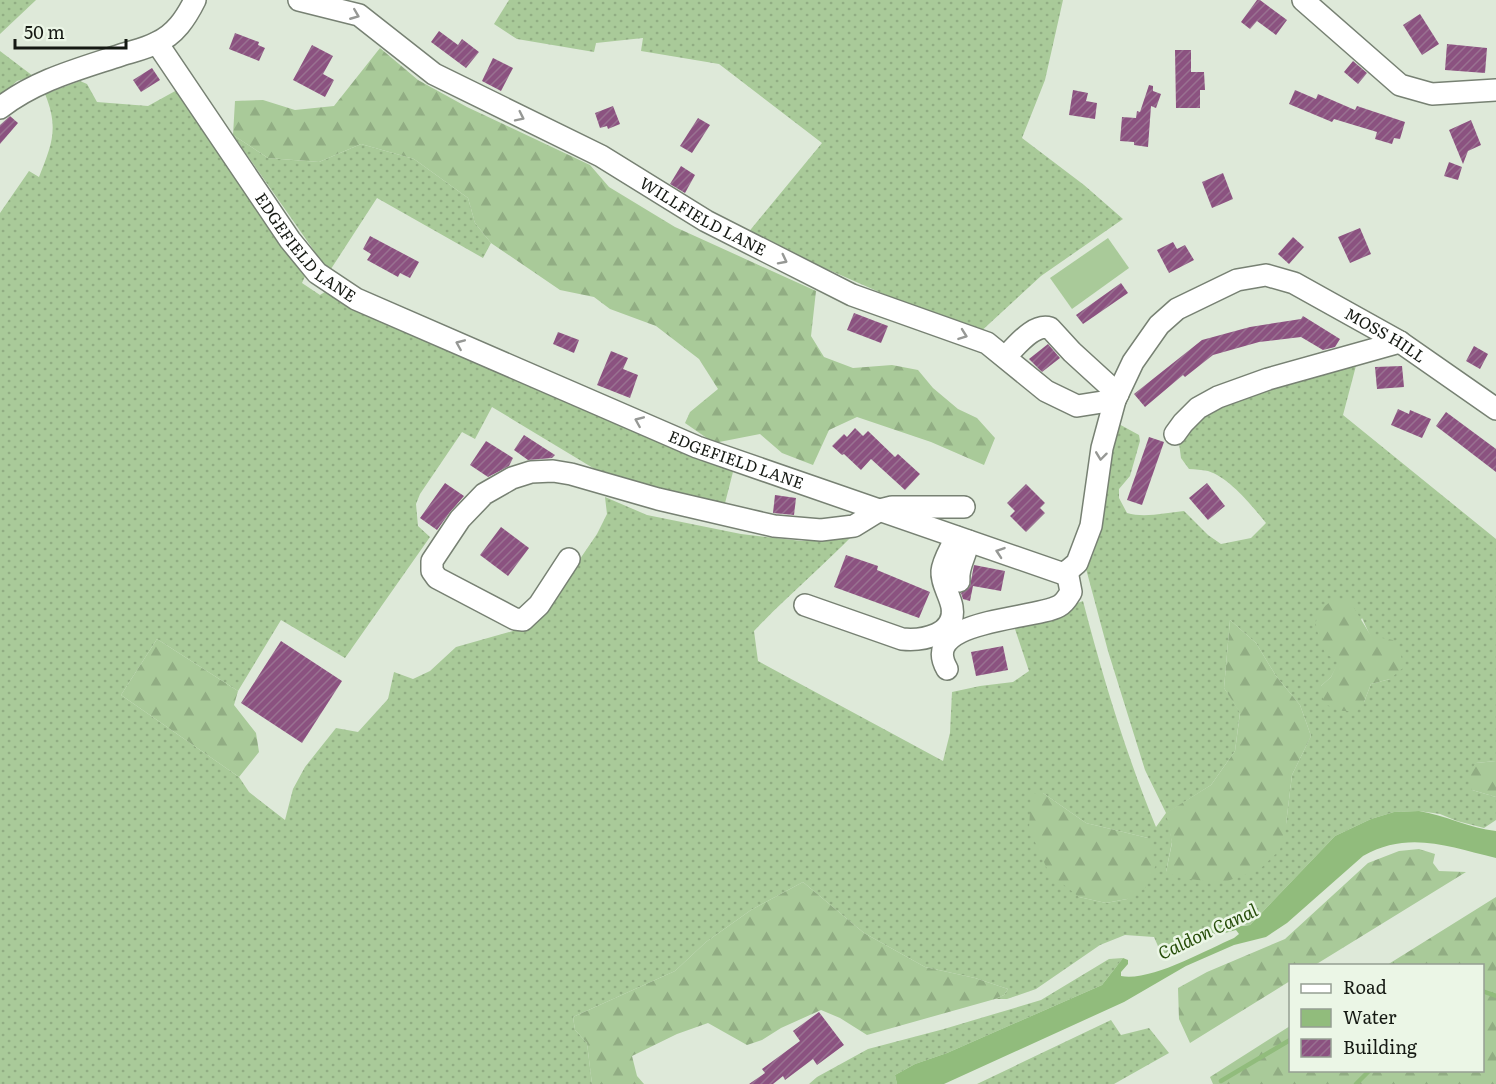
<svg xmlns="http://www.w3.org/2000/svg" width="1496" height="1084" viewBox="0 0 1496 1084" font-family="Literata,serif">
	<defs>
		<pattern id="grass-dots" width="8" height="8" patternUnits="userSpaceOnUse" patternTransform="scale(1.5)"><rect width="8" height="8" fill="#a9ca99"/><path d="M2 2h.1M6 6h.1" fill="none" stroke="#91ad83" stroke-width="1.8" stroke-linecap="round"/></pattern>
		<pattern id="forest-firs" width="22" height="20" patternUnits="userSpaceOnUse" patternTransform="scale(1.5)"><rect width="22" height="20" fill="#a9ca99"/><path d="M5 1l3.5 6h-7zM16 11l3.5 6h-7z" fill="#91ad83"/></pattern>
		<pattern id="building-hatch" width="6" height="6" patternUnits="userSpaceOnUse" patternTransform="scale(1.5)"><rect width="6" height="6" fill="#8b5280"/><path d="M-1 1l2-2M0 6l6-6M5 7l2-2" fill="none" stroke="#997191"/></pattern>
	</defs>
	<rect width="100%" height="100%" fill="#dee9d9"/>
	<g fill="url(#grass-dots)" fill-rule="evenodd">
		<path d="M0,0H36L0,34Z"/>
		<path d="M509,0H1063L1045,80L1022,138L1084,185L1123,219L1041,276L977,335L747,234L822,143L719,64L641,51L643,38L596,43L594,52L517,39L494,24Z"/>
		<path d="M0,51L33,76L17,81L0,97Z"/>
		<path d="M80,81L87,84L97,102L148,106L177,90L307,272L302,283L320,295L328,290C372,318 420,337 468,359C555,398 644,435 734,468L723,511L603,474L492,407L475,439L462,432L420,494L416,504L418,526L430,537L345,658L281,620L238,691L157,639L121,695L239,777L249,792L285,820L293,789L305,767L336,728L358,732L388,699L394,672L413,679L430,671L456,647L513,631L541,616L597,534L607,514L605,497L647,515L741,534L802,541L854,534C822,567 786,597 754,631L758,661L943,761L950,733L952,692L980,686L1013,682L1029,671L1014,626L1083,601C1103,678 1126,754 1156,827L1166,813L1145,770L1108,651L1085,565L1092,557L1097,543L1117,423L1139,435L1140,441L1130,476L1119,489V498L1127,513C1144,518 1165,513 1184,511L1208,535L1221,544L1251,538L1266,523C1252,506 1230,478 1208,471C1202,470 1195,469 1189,469L1181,458L1179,443L1213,405L1357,362L1343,415L1496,539V761L1476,763L1472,790L1496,797V820L1484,828L1457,821L1440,814L1419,811L1394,812L1371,819L1335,836L1250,925L1219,924L1222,931L1166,953H1161L1154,937L1125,935L1100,945L1036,989L1007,999H995L1004,995L1008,989L975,978L925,967L864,933L803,882L751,910L706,942L675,971L573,1017L575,1030L587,1043L592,1084H0V213L29,171L39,177C52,144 59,128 45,94ZM1362,618L1390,679L1371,684L1364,702L1321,686L1331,677ZM1230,620L1256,643L1276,676L1300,705L1311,736L1292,775L1286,824L1166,872L1172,842L1167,813L1211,785L1235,751L1240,712L1224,688ZM1043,793L1086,823L1148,838L1127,899L1106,903L1079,897Z"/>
		<path d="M233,135L268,158L319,162L361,144L414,159L468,198L475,223L491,243L483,258L377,198L329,272Z"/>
		<path d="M1123,958L1102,985L947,1053L915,1064L895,1075L897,1084H809L817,1077L868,1049L944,1029L1041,1000L1109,959Z"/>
		<path d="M1111,1020L1121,1035L1149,1028L1169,1053L1114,1084H977Z"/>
	</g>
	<g fill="url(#forest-firs)">
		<path d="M380,48L418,80L467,107L590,165L609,187L675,227L816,291L811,336L824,357L853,368L892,365L918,370L933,388L958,409L977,418L995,438L984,465L931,442L857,417L829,430L813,465L782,453L760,434L714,443L685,423L690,412L718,389L699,359L656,326L610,309L594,297L560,290L491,243L475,223L468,198L414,159L361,144L319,162L268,158L233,135L235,101L263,100L295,110L334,106Z"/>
		<path d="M1348,598L1371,636L1393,640L1400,652L1404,667L1390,679L1371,684L1364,702L1357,711H1343L1324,704L1321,686L1331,677L1338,662L1325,653L1315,625L1319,611L1331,601Z"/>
		<path d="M1230,620L1256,643L1276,676L1300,705L1311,736L1292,775L1286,824L1280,850L1260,869L1222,883L1181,878L1166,872L1172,843L1166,813L1211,785L1235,751L1240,713L1224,688Z"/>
		<path d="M157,639L238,691L234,705L256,733L259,752L239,777L121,695Z"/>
		<path d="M1496,761V797L1472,790L1467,775L1476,763Z"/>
		<path d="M1043,793L1086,823L1148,838L1156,865L1145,888L1127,899L1106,903L1079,897L1049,873L1029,829L1031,794Z"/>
		<path d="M1419,849L1435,854L1433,863L1439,871L1466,872L1315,965L1290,966V981L1190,1043L1179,1019L1178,988L1207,972L1285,939L1368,863L1399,851Z"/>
		<path d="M803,882L864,933L925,967L975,978L1008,989L1004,995L995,999L867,1035L840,1018L821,1010L781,1028L762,1040L747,1045L708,1023L677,1034L632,1056L637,1076L644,1084H592L587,1043L575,1030L573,1017L675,971L706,942L751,910Z"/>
		<path d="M1496,897V1084H1213L1210,1077L1290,1026V1070H1482V966L1387,965Z"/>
	</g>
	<path fill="#a9ca99" d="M1108,238L1129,268L1072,309L1050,278Z"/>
	<path fill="#91bc7c" d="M1419,811C1445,815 1469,828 1496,831V858C1449,847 1409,830 1363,856L1287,923L1266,937L1234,945L1186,966L1124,1002L944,1084H897L895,1075L915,1064L947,1053L1102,985L1123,958L1128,960V964L1121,972V976C1150,982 1206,950 1234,938L1239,934L1236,930L1225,933L1222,931L1218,924L1233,919L1241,926L1250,925L1335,836L1371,819L1394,812Z"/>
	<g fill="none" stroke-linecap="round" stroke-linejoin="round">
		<g stroke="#91bc7c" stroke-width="4.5">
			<path d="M1482,991L1496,996"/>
			<path d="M1221,1081L1290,1040"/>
			<path d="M1356,1084L1370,1070"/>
		</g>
	</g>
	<g fill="url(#building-hatch)">
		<path d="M1257,0H1260L1287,20L1276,35L1257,21L1250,29L1241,22Z"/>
		<path d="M1420,14L1439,44L1422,55L1403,25Z"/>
		<path d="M439,31L458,45L462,39L479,52L466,68L431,42Z"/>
		<path d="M235,33L259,42L258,45L265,48L259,61L229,49Z"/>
		<path d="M1447,44L1487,48L1485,73L1445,70Z"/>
		<path d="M312,45L333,56L323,74L334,80L325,97L293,80Z"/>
		<path d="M1175,50H1191V72H1204L1205,90H1200V108H1176Z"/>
		<path d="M493,58L513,68L501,91L482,81Z"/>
		<path d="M1353,61L1367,73L1358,84L1344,72Z"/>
		<path d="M152,68L160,80L141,92L133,80Z"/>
		<path d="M1149,85L1153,86V91L1161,94L1156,108L1151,106L1148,147L1134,145V142L1120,141L1122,117L1136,118L1137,111L1140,112Z"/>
		<path d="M1073,90L1088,93L1086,101L1097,103L1095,119L1069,115Z"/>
		<path d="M1295,90L1316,99L1318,94L1355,110L1357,106L1405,122L1400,139L1394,138L1392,144L1375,139L1377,132L1334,119L1332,122L1289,104Z"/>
		<path d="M613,106L620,124L608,129L607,126L600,128L595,113Z"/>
		<path d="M10,116L18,123L0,144V125Z"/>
		<path d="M698,118L710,125L692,153L680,146Z"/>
		<path d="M1471,120L1481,145L1468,151L1463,164L1449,130Z"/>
		<path d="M1449,162L1462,167L1458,180L1444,176Z"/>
		<path d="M681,166L695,175L685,193L670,184Z"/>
		<path d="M1223,173L1233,199L1212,208L1202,182Z"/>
		<path d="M1360,228L1371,254L1350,263L1338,237Z"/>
		<path d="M370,236L419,262L410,278L400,273L398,277L367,260L371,254L363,249Z"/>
		<path d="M1293,237L1304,247L1289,264L1278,254Z"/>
		<path d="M1173,242L1177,249L1185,245L1194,260L1169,273L1157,250Z"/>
		<path d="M1121,283L1128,293L1083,324L1076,315Z"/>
		<path d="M854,313L888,326L881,343L847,330Z"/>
		<path d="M1303,316L1340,339L1335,347L1323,350L1301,337L1259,342L1213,355L1185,377L1183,375L1145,407L1134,394L1202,340L1250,327L1301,319Z"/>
		<path d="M558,332L579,340L574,353L553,344Z"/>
		<path d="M1048,344L1060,358L1042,372L1029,359Z"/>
		<path d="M1474,346L1488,354L1480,369L1466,361Z"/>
		<path d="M611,351L628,358L623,369L638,375L630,398L597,385Z"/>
		<path d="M1402,366L1404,387L1377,389L1375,367Z"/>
		<path d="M1398,409L1409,414L1410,410L1431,419L1422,438L1391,425Z"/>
		<path d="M1446,412L1496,449V472L1436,426Z"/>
		<path d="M855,428L863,436L868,431L895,457L898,454L920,474L905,490L871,459L861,470L844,454L842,455L832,446L844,434L847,437Z"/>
		<path d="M524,435L555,455L552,458L528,460L514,450Z"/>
		<path d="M1149,437L1164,442L1142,505L1127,500Z"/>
		<path d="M486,441L513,458L509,466L488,477L470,465Z"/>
		<path d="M445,483L464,496L450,512L437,530L420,518Z"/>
		<path d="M1207,483L1225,506L1208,520L1189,498Z"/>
		<path d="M1026,484L1045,503L1040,508L1045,513L1026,532L1010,516L1015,511L1007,503Z"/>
		<path d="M775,495L796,498L794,515L773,513Z"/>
		<path d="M501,527L529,548L508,576L480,555Z"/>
		<path d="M846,555L878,566L877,570L930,592L919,618L834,587Z"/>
		<path d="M974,565L1005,571L1001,591L973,586L970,601L963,599L961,593L970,586Z"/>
		<path d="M281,641L342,681L302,743L241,703Z"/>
		<path d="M1003,646L1008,670L976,676L971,652Z"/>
		<path d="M819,1012L844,1045L817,1065L813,1059L785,1080L783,1076L773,1084H749L765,1073L762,1069L800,1041L793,1031Z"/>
	</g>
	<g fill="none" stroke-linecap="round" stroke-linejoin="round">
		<g stroke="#778173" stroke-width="24">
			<g id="minor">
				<path id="s1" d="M299,0L359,15L434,74L601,156L706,221L852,295L987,343L1046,391L1077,406L1115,400"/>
				<path d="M1303,0L1400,85L1432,94L1496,90"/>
				<path id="s2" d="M157,43L290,240L317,273L356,299L697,447L1064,574L1077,563L1091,526L1102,448L1115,400L1133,362L1159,325L1177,309L1237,280L1266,275L1294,283L1400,342L1496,409"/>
				<path d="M0,108C36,80 79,69 121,55C133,51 145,49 156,43C175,35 186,18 195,0"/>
				<path d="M1005,357C1016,347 1033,323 1050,328L1072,352L1118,394"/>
				<path d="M1175,434L1183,423L1198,408L1218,397L1268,379L1400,342"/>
				<path d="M569,559L539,605L523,620L515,619L437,578L432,571V561L460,519L484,494L512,478L531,472L553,471L571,474L658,499L774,526L821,530L854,526L880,510L892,507H964"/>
				<path d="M959,581C957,566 967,555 968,541"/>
				<path d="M805,605L902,639C922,641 957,635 952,607C950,595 941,583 942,571C943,560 952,547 956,537"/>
				<path d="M947,669C918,619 1034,620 1059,606C1065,603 1068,597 1071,592L1067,571"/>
			</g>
		</g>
		<use href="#minor" stroke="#fff" stroke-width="21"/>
	</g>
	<defs><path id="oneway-chevron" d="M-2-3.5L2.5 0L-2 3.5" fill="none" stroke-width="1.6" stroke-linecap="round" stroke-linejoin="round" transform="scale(1.5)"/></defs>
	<g stroke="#969895">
		<use href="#oneway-chevron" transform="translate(355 15) rotate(22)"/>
		<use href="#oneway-chevron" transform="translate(520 117) rotate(26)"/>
		<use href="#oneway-chevron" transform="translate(783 260) rotate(27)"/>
		<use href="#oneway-chevron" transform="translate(963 335) rotate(20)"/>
		<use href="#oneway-chevron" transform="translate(460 344) rotate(-157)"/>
		<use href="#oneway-chevron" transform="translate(639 421) rotate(-157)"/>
		<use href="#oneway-chevron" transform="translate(1101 456) rotate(97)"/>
		<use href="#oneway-chevron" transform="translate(1000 552) rotate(-161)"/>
	</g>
	<g text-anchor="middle" stroke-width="5" stroke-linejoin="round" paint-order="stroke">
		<g font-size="16" fill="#151913" stroke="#ebf6e6">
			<text dy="6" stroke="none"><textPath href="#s1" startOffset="462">WILLFIELD LANE</textPath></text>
			<text dy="6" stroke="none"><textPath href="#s2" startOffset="254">EDGEFIELD LANE</textPath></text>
			<text dy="6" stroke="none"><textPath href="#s2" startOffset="1614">MOSS HILL</textPath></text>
			<text dy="6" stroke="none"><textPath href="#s2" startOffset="740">EDGEFIELD LANE</textPath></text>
		</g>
		<g font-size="18" font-style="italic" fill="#274e0a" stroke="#ebf6e6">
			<text transform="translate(1208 932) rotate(-25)" y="6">Caldon Canal</text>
		</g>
	</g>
	<rect x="1289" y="964" width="195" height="108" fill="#ebf6e6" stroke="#959e92" stroke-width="1.5"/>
	<rect x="1301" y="984" width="30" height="9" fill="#ffffff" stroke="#959e92" stroke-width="1.5"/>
	<text x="1343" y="994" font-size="18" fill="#151913">Road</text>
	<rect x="1301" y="1009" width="30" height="18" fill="#91bc7c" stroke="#959e92" stroke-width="1.5"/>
	<text x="1343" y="1024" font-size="18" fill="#151913">Water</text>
	<rect x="1301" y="1039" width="30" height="18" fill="url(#building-hatch)" stroke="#959e92" stroke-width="1.5"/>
	<text x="1343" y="1054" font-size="18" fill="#151913">Building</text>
	<path d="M15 39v9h111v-9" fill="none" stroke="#151913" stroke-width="3"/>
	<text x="24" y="39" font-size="18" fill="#151913" stroke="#ebf6e6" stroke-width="4.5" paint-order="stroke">50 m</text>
</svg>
